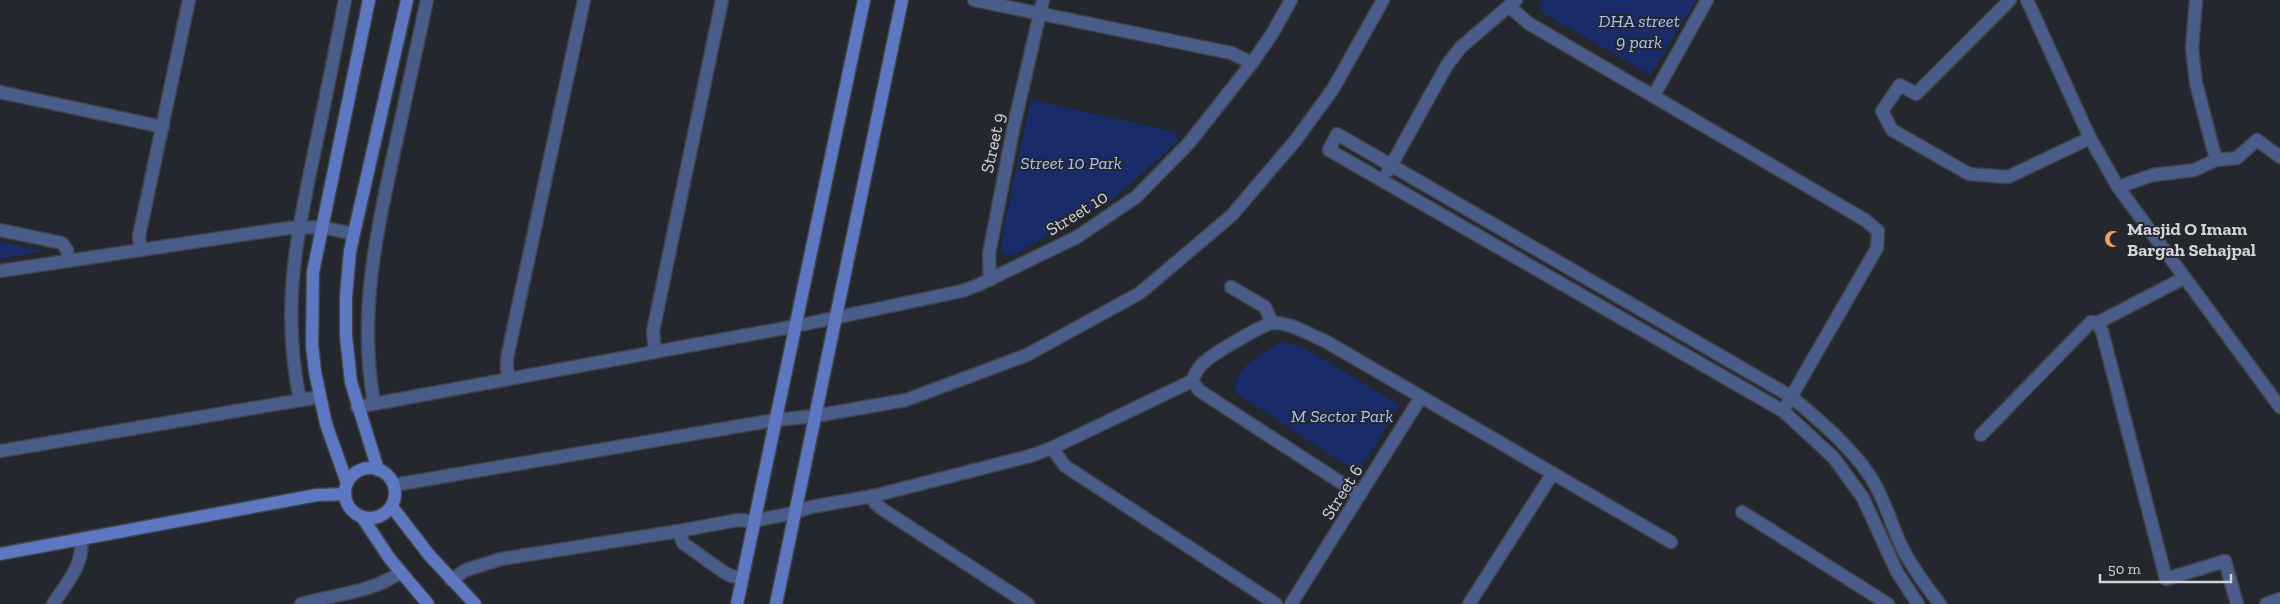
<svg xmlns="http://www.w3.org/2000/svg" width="2280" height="604" viewBox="0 0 2280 604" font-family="'Zilla Slab',serif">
	<rect width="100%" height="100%" fill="#24272e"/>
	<g fill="#192b69">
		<path d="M1541,0H1696L1650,75L1545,14L1540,8Z"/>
		<path d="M1031,100L1176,132L1177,142L1112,200L1014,255L1005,256L1001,250L1002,236Z"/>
		<path d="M0,242L44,251L0,259Z"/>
		<path d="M1281,342L1300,346L1400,405L1358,473L1236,393C1232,366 1262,355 1281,342Z"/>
	</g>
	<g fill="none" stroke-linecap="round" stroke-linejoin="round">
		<g stroke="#404349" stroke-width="15">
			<g id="street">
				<path d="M974,0L1231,53L1252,63"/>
				<path d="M2010,0L1916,94L1900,85L1882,111L1892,130L1969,174L2008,177L2090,138"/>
				<path d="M2027,0L2090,138L2118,187L2280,407"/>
				<path d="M1509,6L1528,23L1865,220L1878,231L1877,248L1787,404"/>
				<path d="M0,92L163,127"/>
				<path d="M1654,95L1707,0"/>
				<path d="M2216,160L2237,158L2257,140L2280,157"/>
				<path d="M1388,171L1447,65L1461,47L1516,0"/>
				<path d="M2118,187L2153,175L2194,170L2216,160L2196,83L2192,48L2196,0"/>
				<path d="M0,230L62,243L67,250L68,259"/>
				<path d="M140,248L139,236L189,0"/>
				<path d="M0,271L288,228L322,227L354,234"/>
				<path d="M990,280L989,254L1014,125L1043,0"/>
				<path d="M1231,287L1265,307L1272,323"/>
				<path d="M2097,323L2184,278"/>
				<path d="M655,352L653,331L722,0"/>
				<path d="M510,378L507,370V358L584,0"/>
				<path d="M1192,381L1200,391L1360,495"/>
				<path d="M300,400C281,309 296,242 314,153C325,102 335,51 345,0"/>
				<path d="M374,402C358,317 376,235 394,152C405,101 416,51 427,0"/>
				<path d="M357,407L796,326L962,291L978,285L1077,237L1136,197L1189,143L1252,63L1272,34L1291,0"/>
				<path d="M1981,435L2091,322L2097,323L2102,331L2166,579L2225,561L2237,604"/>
				<path d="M1052,448L1065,466L1276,604"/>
				<path d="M0,451L319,397"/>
				<path d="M394,485L775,420L815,416L906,400L1027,355L1140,293L1232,215L1295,141L1333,89L1383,0"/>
				<path d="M873,496L875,503L882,509L1028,604"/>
				<path d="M1742,512L1888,604"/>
				<path d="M679,531L683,543L722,571L731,576L742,577"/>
				<path d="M451,580L466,570L501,559L679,531L738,520L753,521L793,513L811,507L873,496L1030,456L1052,448L1192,381C1195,372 1200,365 1208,359C1217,352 1263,324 1273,323C1290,322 1310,335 1325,341L1671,542"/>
				<path d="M53,604C66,584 84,565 81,540"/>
				<path d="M301,604C335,594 371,593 401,572"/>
				<path d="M1291,604L1421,397"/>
				<path d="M1469,604L1553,473"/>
				<path d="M1918,604L1897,572L1863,498L1834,458L1783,411L1329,150L1337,134L1792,397C1820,421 1849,445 1870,476C1884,497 1890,521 1900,543C1910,565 1925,585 1940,604"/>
				<path d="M2266,604L2280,599"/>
			</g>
		</g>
		<g stroke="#404349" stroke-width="15">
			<g id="secondary">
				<circle cx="370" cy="493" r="25"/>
				<path d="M378,470L351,382L346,337V297L350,251L407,0"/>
				<path d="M347,483L326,424L315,372L312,345L313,272L369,0"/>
				<path d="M392,507L430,556L475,604"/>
				<path d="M362,517L390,559L428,604"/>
				<path d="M0,554L317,495L345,494"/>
				<path d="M737,604L864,0"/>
				<path d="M776,604L902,0"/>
			</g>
		</g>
		<use href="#street" stroke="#4a5c8a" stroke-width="12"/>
		<use href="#secondary" stroke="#5d78c1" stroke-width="12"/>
	</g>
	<defs>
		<g id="mosque-bare" transform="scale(1.35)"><path d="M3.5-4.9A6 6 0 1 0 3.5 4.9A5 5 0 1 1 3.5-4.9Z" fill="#fb9e52" stroke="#24272e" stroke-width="2.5" paint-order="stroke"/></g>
	</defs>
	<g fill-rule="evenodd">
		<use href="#mosque-bare" x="2113" y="239"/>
	</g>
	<g text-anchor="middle" stroke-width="4" stroke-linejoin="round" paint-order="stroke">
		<g font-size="18" font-style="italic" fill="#a9c0fa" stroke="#24272e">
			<text x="1639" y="27">DHA street<tspan x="1639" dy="21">9 park</tspan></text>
			<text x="1071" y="169">Street 10 Park</text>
			<text x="1342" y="422">M Sector Park</text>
		</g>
		<g font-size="18" fill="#d2d4d9" stroke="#24272e">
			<text transform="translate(993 143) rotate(-78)" y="6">Street 9</text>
			<text transform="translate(1077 213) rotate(-32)" y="6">Street 10</text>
			<text transform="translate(1342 492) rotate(-58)" y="6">Street 6</text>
		</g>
		<g font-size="18" font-weight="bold" fill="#d2d4d9" stroke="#24272e" text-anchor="start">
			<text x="2127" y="235">Masjid O Imam<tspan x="2127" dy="21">Bargah Sehajpal</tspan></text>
		</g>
	</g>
	<path d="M2100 574v8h131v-8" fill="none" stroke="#d2d4d9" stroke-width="2.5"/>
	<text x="2108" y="574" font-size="15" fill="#d2d4d9" stroke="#24272e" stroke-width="4" paint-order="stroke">50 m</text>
</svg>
